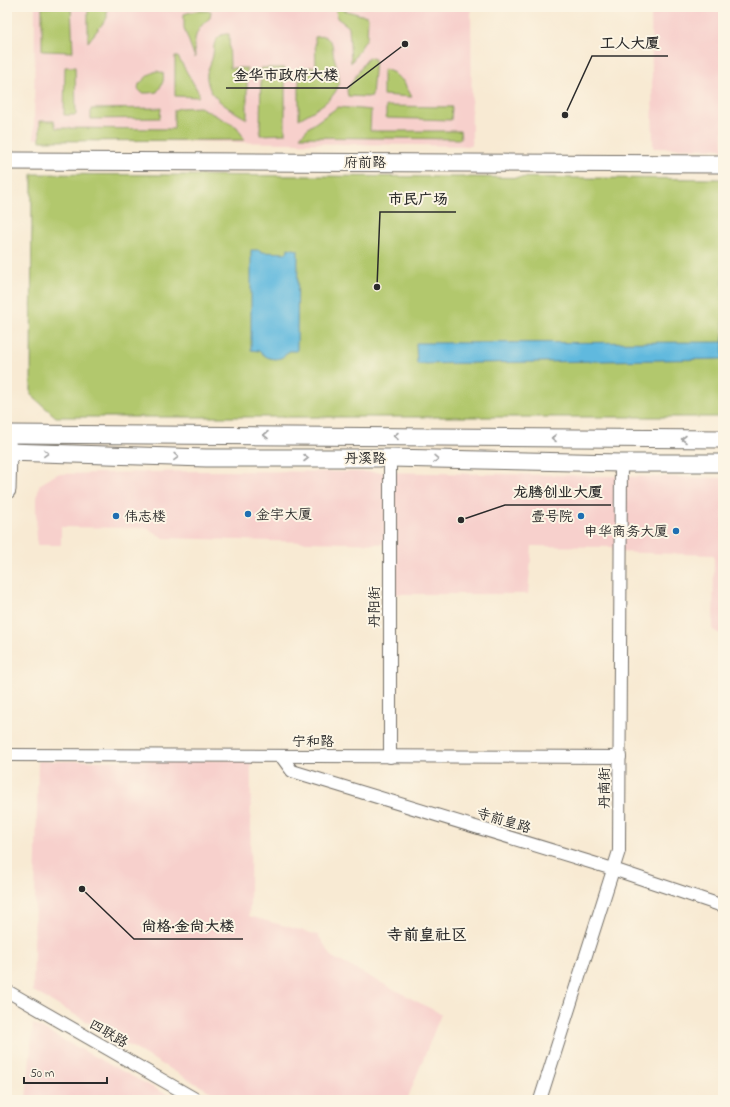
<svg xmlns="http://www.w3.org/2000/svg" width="730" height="1107" viewBox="0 0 730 1107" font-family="'Indie Flower','LXGW WenKai TC',sans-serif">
	<rect width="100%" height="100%" fill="#fcf5e5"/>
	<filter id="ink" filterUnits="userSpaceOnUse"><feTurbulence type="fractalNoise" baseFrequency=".025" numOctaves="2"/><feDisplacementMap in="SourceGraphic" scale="8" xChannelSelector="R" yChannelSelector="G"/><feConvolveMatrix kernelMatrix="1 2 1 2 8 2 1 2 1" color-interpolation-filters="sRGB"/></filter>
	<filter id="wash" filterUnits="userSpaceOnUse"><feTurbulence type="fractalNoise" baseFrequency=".012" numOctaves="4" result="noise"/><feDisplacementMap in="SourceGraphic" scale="16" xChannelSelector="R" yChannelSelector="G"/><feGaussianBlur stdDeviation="0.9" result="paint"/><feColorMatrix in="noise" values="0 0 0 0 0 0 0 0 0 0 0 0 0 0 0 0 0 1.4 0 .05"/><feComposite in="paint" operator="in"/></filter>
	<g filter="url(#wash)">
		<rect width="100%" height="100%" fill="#f8ead3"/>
		<g fill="#f7d0cc">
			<path d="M35,7H471L472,146L34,139Z"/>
			<path d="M651,7H723V149L653,148Z"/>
			<path d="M202,471L378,472L723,478V634H720L713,630L714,555L613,552V547L532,546L528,594H386V544L164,538L146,528L61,527V545H37L36,505L39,485L57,474Z"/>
			<path d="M251,760L250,903L249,916L318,935L332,957L441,1014L407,1100H225L33,991L38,761Z"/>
			<path d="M33,1024L103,1061L177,1100H26Z"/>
		</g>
		<g fill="#b2c86d" stroke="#6e7a4c">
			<path d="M42,7H71L73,52L42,51Z"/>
			<path d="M88,7H107V18L88,42Z"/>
			<path d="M336,8L365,16V15L368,17L367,38L351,63L349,27L337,18Z"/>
			<path d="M195,11H211L210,18C194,30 194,39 195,58L184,28V14Z"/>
			<path d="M229,34L230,68H247V119C235,112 221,105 212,93C209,89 206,79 207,73C208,68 212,61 213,55C214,49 213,42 218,38C221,34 225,34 229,34Z"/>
			<path d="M324,36C336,44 331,46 334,57C336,64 339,72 339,79C340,98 313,111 299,119V68L316,67L315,37Z"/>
			<path d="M175,57H178L199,93L198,97L175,96Z"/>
			<path d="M368,57L375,59L372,96L367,97L348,96L347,90Z"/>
			<path d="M65,67H75L76,115H64Z"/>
			<path d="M261,68H285V134L260,135Z"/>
			<path d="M385,69L394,73L399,78L403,81L412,97L383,95V72Z"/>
			<path d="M157,71L163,73C165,81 161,86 157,92L148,93H142L138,89L139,84C146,78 148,74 157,71Z"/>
			<path d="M386,106L452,107L451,120L386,118Z"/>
			<path d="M200,107L237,127L245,140L40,141V121H54L56,128L174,129V110L180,108Z"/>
			<path d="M338,107L371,110L370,131H460L461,139L300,137L308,128Z"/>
			<path d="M161,108L160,118L91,119V109Z"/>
			<path d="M32,174L723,179V417H56L31,395Z"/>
		</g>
		<g fill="#60b9de" stroke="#467284">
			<path d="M288,248L298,250L297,351H289C280,363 268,360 259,351L251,350V250H260L261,252L287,253Z"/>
			<path d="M723,336V359L417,364L416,343L723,342Z"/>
		</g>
	</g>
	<g filter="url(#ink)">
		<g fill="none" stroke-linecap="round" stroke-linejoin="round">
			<g stroke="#736e66" stroke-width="14">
				<g id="street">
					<path d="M7,755L620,757"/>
					<path d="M281,756L292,771L613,869L723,906"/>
					<path d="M390,757V458"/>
					<path d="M7,991L197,1100"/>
					<path d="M540,1100L619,851L621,463"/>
				</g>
			</g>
			<g stroke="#736e66" stroke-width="19">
				<g id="secondary">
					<path d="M7,161L723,164"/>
					<path d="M7,434L723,439"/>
					<path d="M7,452L206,458H390L621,463H723"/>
					<path d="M7,490L8,452L7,442"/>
				</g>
			</g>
			<use href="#street" stroke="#fff" stroke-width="12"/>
			<use href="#secondary" stroke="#fff" stroke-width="17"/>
		</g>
		<defs><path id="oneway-chevron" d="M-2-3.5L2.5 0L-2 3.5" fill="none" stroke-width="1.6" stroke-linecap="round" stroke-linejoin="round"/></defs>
		<g stroke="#a0a0a0">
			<use href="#oneway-chevron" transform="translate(266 435) rotate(-180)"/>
			<use href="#oneway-chevron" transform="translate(396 436) rotate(-180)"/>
			<use href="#oneway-chevron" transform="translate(554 438) rotate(-180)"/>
			<use href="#oneway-chevron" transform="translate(684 439) rotate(-180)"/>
			<use href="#oneway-chevron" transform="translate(46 453) rotate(2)"/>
			<use href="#oneway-chevron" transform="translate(176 457) rotate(2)"/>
			<use href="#oneway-chevron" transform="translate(306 458)"/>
			<use href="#oneway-chevron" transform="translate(436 459) rotate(1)"/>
		</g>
	</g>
	<g fill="#1f6fb2" stroke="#fcf5e5" stroke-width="1.5">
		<circle cx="248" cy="514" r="4"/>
		<circle cx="116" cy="516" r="4"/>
		<circle cx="581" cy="516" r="4"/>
		<circle cx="676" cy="531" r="4"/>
	</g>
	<g text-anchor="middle" stroke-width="4" stroke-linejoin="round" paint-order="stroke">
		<g font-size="14" fill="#2b2b2b" stroke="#fcf5e5">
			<text x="365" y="167">府前路</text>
			<text x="365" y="463">丹溪路</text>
			<text transform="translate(374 607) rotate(-90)" y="5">丹阳街</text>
			<text x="313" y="746">宁和路</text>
			<text transform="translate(604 788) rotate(-90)" y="5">丹南街</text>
			<text transform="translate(504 820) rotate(17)" y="5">寺前皇路</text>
			<text transform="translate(109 1033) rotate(30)" y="5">四联路</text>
		</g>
		<g font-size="14" fill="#2b2b2b" stroke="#fcf5e5" text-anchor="start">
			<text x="256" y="519">金宇大厦</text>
			<text x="124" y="521">伟志楼</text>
			<text x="573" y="521" text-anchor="end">壹号院</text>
			<text x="668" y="536" text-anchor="end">申华商务大厦</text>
		</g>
		<g font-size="16" font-weight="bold" fill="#2b2b2b" stroke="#fcf5e5">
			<text x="427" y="940">寺前皇社区</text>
		</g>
	</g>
	<path fill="none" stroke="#2b2b2b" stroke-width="1.5" d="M565 115L592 56H668M405 44L347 88H226M377 287L380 212H456M461 520L505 505H611M82 889L134 939H243"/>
	<g fill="#2b2b2b" stroke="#fcf5e5" stroke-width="1.5">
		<circle cx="565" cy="115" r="4"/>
		<circle cx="405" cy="44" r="4"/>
		<circle cx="377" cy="287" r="4"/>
		<circle cx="461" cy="520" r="4"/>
		<circle cx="82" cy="889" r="4"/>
	</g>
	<g font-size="15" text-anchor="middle" font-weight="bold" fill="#2b2b2b" stroke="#fcf5e5" stroke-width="4" stroke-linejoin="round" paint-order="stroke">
		<text x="630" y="48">工人大厦</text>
		<text x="286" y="80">金华市政府大楼</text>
		<text x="418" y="204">市民广场</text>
		<text x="558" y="497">龙腾创业大厦</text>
		<text x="188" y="931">尚格·金尚大楼</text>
	</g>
	<rect width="730" height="1107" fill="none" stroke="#fcf5e5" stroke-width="24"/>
	<path d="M24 1077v6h83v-6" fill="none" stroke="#2b2b2b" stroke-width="2"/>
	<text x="30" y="1077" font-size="12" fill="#2b2b2b" stroke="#fcf5e5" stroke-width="3" paint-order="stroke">50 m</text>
</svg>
